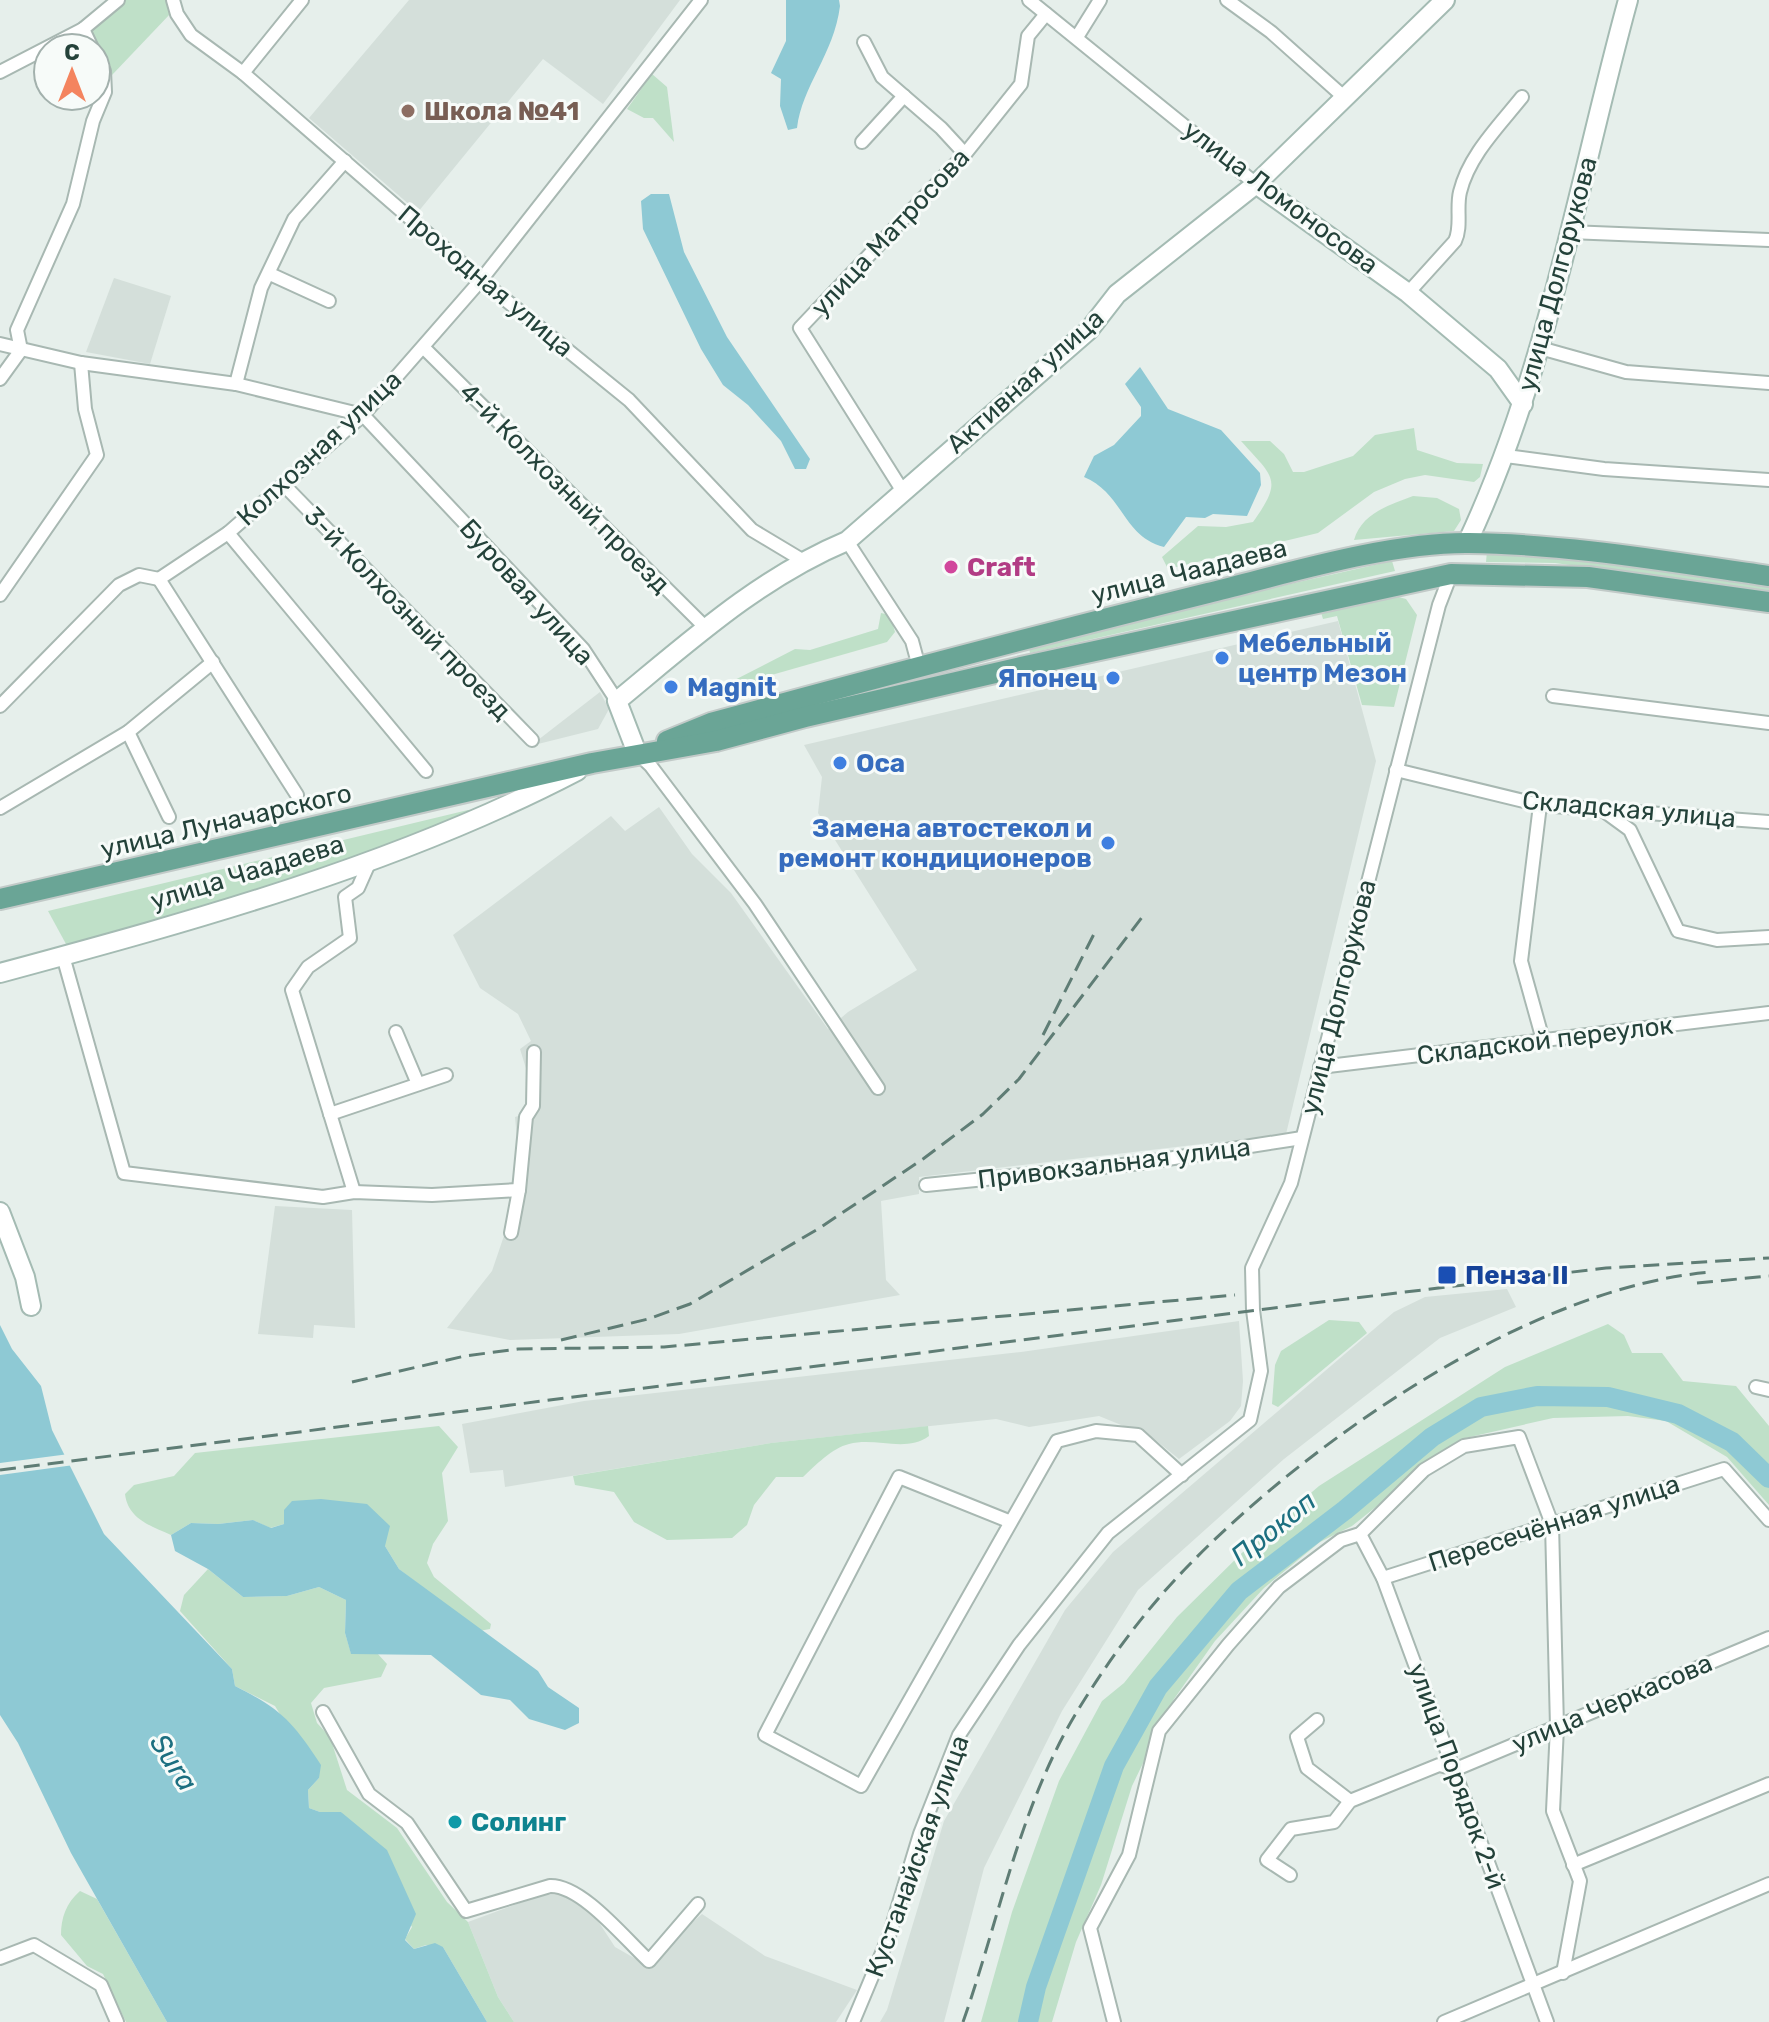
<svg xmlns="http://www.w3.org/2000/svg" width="1769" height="2022" viewBox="0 0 1769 2022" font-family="Rubik,sans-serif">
	<rect width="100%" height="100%" fill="#e6efeb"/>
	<g fill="#d4dfda">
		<path d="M409,0H680L603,104L543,59L418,212L309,118Z"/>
		<path d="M114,278L171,296L150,364L86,352Z"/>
		<path d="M1338,621L1376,761L1286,1134L919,1177V1194L881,1201L886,1280L900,1295L679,1334L510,1340L447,1328L492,1271L508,1224L519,1160L515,1117L531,1112L528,1075L520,1049L531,1041L518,1014L480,988L453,935L611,816L625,831L659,807L692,854L731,893L828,1029L848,1012L917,970L818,813L822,777L804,745Z"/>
		<path d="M600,692L609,709L598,729L538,744V740Z"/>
		<path d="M275,1206L352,1210L355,1328L314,1325L313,1338L258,1334Z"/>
		<path d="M1507,1289L1516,1307L1440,1338L1284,1459L1138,1590L1062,1711L984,1868L944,2022H880L887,2010L944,1821L1065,1610L1113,1552L1394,1312L1425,1297Z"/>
		<path d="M1239,1321L1243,1381L1241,1406L1230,1421L1179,1459L1153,1438L1099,1416L1029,1427L996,1419L771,1443L505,1487L503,1470L470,1473L462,1424L584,1401L1021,1352Z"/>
		<path d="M568,1893L596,1918L615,1947L650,1967L671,1941L702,1914L765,1956L857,1990L836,2022H514L498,1997L468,1922L538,1896Z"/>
	</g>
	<g fill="#bfe0c8">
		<path d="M126,0H167L171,13L112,75L89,30Z"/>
		<path d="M652,74L667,87L674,142L653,118H644L627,109Z"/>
		<path d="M1414,428L1417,450L1457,463L1483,464L1480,477L1474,482L1425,475L1405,479L1374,492L1318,533L1168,569L1162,557L1198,526L1226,527L1253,522C1284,479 1273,477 1241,441H1270L1284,454L1293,472H1304L1353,456L1375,435Z"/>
		<path d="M1413,496L1437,498L1459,509L1461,520L1454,531L1354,540C1362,513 1389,505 1413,496Z"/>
		<path d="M1487,551L1565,555L1769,582V592L1555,563L1486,562Z"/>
		<path d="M1392,561L1395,571L1030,653L1028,643Z"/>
		<path d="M1395,596L1406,599L1417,615L1394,707L1362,705L1337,616L1323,619L1320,609Z"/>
		<path d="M881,613L890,615L895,632L887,642L768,676L744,693L725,697L717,689L795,649L810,650L878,629Z"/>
		<path d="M468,810H479L309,876L75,947L66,944L48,911Z"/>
		<path d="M1329,1320L1359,1322L1367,1333L1278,1407L1272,1404L1275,1365L1281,1351Z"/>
		<path d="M1608,1324L1624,1335L1632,1353H1662L1683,1381L1736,1386L1769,1426V1505L1727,1457L1666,1421L1628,1416L1553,1418L1461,1439L1352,1526L1320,1542L1264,1588L1215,1641L1174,1699L1132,1786L1101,1885L1076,1942L1052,2022H981L1012,1912L1059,1781L1102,1701L1124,1683L1177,1617L1249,1546L1319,1486L1505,1367Z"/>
		<path d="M439,1426L458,1447L442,1473L448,1521L433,1544L427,1563L434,1577L491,1624L490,1629L479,1631L399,1569L385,1546L284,1524L270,1528L253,1520L218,1524L191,1523L171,1535C151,1526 128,1519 125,1494L134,1485L174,1476L195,1453Z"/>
		<path d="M928,1426L929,1436C906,1453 876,1437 849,1444C832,1448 816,1465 803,1477H776L754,1505L747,1525L732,1538L667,1540L634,1522L614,1492L575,1485L573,1476L771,1443Z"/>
		<path d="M208,1569L243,1597L287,1596L319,1587L346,1600L345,1633L351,1653H377L387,1664L381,1677L324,1688L311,1703L317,1723L330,1737L347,1790L397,1828L447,1902L468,1922L498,1997L514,2022H487L443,1947L426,1945L414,1949L405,1939L412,1927L341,1812H320L309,1808L308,1790L319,1778L275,1706L235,1686L232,1669L180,1611L184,1595Z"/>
		<path d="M80,1891L97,1899L167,2022H126L103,1974L87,1966L61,1935C61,1918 66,1903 80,1891Z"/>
	</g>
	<g fill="#8ec9d4">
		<path d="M786,0H839L840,6C834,54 802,86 797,128L788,130L780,106L781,79L771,73L786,41Z"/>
		<path d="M651,194H669L684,252L727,337L810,459L806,469H795L781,441L748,405L723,385L701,349L643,229L641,201Z"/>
		<path d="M1140,367L1168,409L1221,430L1260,473L1261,485L1247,516L1213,514L1205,518L1186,517L1164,547C1122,536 1124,494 1084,477L1094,456L1114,445L1141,416V407L1125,384Z"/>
		<path d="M0,1325L12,1349L41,1386L52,1430L104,1534L232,1669L235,1686C281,1709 293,1722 321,1765L319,1778L308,1790L309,1808L320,1812H341L387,1850L416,1914L405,1940L414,1949L435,1943L443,1947L487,2022H167L71,1853L18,1743L0,1715Z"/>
		<path d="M321,1499L367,1504L390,1526L385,1546L399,1569L538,1671L548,1687L579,1708V1723L565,1730L529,1719L510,1700L481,1695L431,1655L351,1654L345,1633L346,1600L319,1587L287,1596L243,1597L208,1569L175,1551L171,1535L191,1523L218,1524L253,1520L271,1528L284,1524V1510L292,1501Z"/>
	</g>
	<path fill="#e6efeb" d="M69,1454L74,1465L0,1475V1463Z"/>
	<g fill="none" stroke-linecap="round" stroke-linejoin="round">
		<path stroke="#8ec9d4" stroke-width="20" d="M1028,2022L1036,1987L1114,1766L1158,1687L1239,1591L1345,1510L1432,1437L1481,1407L1537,1396L1608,1397L1678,1414L1732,1442L1769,1478"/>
		<g stroke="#a8b8b2" stroke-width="16">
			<g id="street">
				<path d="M173,0L177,14L191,35L243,73L481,280L629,400L752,530L802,560"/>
				<path d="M1029,0L1256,184"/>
				<path d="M1227,0L1271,32L1345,98"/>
				<path d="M83,29L92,48"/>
				<path d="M1077,37L1100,0"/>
				<path d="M864,42L882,77L941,128L965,154"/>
				<path d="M0,72L83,29L118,0"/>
				<path d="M243,73L302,0"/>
				<path d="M862,142L904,96"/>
				<path d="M1569,232L1769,240"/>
				<path d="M270,274L329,301"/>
				<path d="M1408,293L1455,241C1462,227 1456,208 1460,192C1469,155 1499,126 1522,97"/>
				<path d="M0,344L81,363L236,384L363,415L583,649L617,701"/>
				<path d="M424,348L705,627"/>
				<path d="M1540,348L1626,372L1769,383"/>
				<path d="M0,379L21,350L17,330L73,204L93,121L105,92L104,71L96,55"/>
				<path d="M236,384L261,288L294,219L345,161"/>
				<path d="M1506,456L1604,469L1769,480"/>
				<path d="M284,485L532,740"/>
				<path d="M902,490L800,328L965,154L1021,84L1028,36L1046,14"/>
				<path d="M228,533L426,771"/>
				<path d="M847,541L912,641L919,667"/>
				<path d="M159,579L228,533L363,415L481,280L701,0"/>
				<path d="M159,579L297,795"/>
				<path d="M0,595L97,455L85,409L81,363"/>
				<path d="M1553,696L1769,723"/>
				<path d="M0,706L119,585L139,575L159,579"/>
				<path d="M128,732L169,817"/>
				<path d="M637,753L650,765L755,904L878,1088"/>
				<path d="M1396,770L1540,805L1769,822"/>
				<path d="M1540,805L1521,961L1543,1040"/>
				<path d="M0,808L128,732L213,662"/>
				<path d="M1604,811L1630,830L1678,931L1717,940L1769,937"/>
				<path d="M63,956L124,1173L323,1197L354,1192L432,1195L519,1190"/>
				<path d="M396,1032L418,1084"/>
				<path d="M1320,1067L1769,1013"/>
				<path d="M330,1114L446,1075"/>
				<path d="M926,1185L1142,1163L1302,1138"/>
				<path d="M354,1192L292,990L308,967L350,938L345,897L358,888L370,861"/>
				<path d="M511,1233L519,1190L526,1117L533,1106L534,1052"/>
				<path d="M1756,1387L1769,1390"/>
				<path d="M1011,1522L899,1477L765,1735L861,1786L1057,1441L1096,1431L1138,1435L1182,1475"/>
				<path d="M1360,1534L1383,1578L1547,2022"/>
				<path d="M1383,1578L1724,1469L1769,1520"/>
				<path d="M323,1712L369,1794L407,1823L466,1911L550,1886C582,1885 625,1939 649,1961L698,1904"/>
				<path d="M1317,1720L1297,1737L1307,1768L1350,1801"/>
				<path d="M1573,1865L1769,1784"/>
				<path d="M1290,1875L1267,1860L1291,1829L1334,1822L1350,1801L1439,1765L1456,1769L1769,1638"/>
				<path d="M0,1958L34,1945L101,1985L117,2022"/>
				<path d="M853,2022L889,1936L920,1834L959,1735L1019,1645L1108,1533L1250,1420L1261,1371L1253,1310L1252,1268L1291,1183L1439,605L1451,574"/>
				<path d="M1114,2022L1090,1928L1129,1855L1159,1731L1228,1645L1279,1587L1341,1540L1360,1534L1424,1470L1464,1446L1519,1437L1552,1524L1557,1727L1553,1811L1580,1881L1563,1973"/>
				<path d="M1444,2022L1769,1884"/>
			</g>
		</g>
		<g stroke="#a4bbb3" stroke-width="22">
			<g id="secondary">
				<path d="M1256,184L1408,293L1498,369L1523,404"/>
				<path d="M1467,543C1548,371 1578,182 1628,0"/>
				<path d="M637,753L617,701C690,641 759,578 847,541L1089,330L1117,294L1256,184L1445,0"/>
				<path d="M0,973C196,920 397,865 577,771"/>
				<path d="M0,1212L25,1277L31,1306"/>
			</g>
		</g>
		<g stroke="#c2cac8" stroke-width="24">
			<g id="primary">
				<path d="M667,741L711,723C876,678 1042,634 1208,593C1285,574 1390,542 1469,543C1569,544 1670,562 1769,576"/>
				<path d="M0,899L592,763L716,741L805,717L1021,667L1451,574L1588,577L1769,602"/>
			</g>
		</g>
		<use href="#street" stroke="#fff" stroke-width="12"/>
		<use href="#secondary" stroke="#fff" stroke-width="18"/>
		<use href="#primary" stroke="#6aa596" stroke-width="20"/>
		<g stroke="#5f7d75" stroke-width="3" stroke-dasharray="16 8" stroke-linecap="butt">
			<path d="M1043,1035L1097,928"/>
			<path d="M1697,1283L1769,1276"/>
			<path d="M561,1340L648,1319L690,1304L818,1229L923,1159L983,1114L1019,1079L1146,912"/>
			<path d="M352,1382L465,1356L518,1349L664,1347L1235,1295"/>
			<path d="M0,1470L1305,1304L1606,1268L1769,1258"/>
			<path d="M963,2022C999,1920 1019,1809 1075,1715C1107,1662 1145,1610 1188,1566C1311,1439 1534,1285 1713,1272"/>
		</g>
	</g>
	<circle fill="#8d6e63" stroke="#f7fbf9" stroke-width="3" cx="408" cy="111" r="8"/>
	<circle fill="#d1479c" stroke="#f7fbf9" stroke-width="3" cx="951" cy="567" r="8"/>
	<g fill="#3f7fe0" stroke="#f7fbf9" stroke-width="3">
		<circle cx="1222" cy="658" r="8"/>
		<circle cx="1113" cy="678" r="8"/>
		<circle cx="671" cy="687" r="8"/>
		<circle cx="840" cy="763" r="8"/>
		<circle cx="1108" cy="843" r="8"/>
	</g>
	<rect fill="#1a4fb4" stroke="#f7fbf9" stroke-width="3" x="1437" y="1265" width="20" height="20" rx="4"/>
	<circle fill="#0f9aa8" stroke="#f7fbf9" stroke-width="3" cx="455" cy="1822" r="8"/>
	<g text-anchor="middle" stroke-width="6" stroke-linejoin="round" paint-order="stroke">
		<g font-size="26" font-weight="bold" fill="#785e54" stroke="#f7fbf9" text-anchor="start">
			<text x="424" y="120">Школа №41</text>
		</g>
		<g font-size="26" fill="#24423a" stroke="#f7fbf9">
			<text transform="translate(1281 197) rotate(37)" y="9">улица Ломоносова</text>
			<text transform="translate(890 232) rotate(-47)" y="9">улица Матросова</text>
			<text transform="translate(1557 274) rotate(-75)" y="9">улица Долгорукова</text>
			<text transform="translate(486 281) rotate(40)" y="9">Проходная улица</text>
			<text transform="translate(1025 381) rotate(-42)" y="9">Активная улица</text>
			<text transform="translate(319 448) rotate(-43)" y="9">Колхозная улица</text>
			<text transform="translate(565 488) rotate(45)" y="9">4-й Колхозный проезд</text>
			<text transform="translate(1189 571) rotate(-14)" y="9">улица Чаадаева</text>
			<text transform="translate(527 592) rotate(48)" y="9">Буровая улица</text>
			<text transform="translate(408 613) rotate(46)" y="9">3-й Колхозный проезд</text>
			<text transform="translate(1629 809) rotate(5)" y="9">Складская улица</text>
			<text transform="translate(226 821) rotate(-13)" y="9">улица Луначарского</text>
			<text transform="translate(247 872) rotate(-17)" y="9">улица Чаадаева</text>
			<text transform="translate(1338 997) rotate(-76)" y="9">улица Долгорукова</text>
			<text transform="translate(1545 1040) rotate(-7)" y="9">Складской переулок</text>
			<text transform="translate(1114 1163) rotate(-7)" y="9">Привокзальная улица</text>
			<text transform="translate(1554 1523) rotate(-18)" y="9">Пересечённая улица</text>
			<text transform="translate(1612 1703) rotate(-23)" y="9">улица Черкасова</text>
			<text transform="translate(1457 1776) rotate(70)" y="9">улица Порядок 2-й</text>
			<text transform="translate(917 1856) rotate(-70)" y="9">Кустанайская улица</text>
		</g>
		<g font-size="26" font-weight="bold" fill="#b23c85" stroke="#f7fbf9" text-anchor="start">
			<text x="967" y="576">Craft</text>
		</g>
		<g font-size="26" font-weight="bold" fill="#366cbe" stroke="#f7fbf9" text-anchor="start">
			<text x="1238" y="652">Мебельный<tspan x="1238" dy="30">центр Мезон</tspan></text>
			<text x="1097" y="687" text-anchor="end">Японец</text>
			<text x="687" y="696">Magnit</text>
			<text x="856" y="772">Оса</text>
			<text x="1092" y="837" text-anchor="end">Замена автостекол и<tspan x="1092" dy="30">ремонт кондиционеров</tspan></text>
		</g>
		<g font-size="26" font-weight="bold" fill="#164399" stroke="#f7fbf9" text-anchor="start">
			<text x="1465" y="1284">Пенза II</text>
		</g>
		<g font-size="26" font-weight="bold" fill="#0d838f" stroke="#f7fbf9" text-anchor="start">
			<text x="471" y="1831">Солинг</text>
		</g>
		<g font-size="28" font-style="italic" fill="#1c6f80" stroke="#f7fbf9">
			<text transform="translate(1273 1528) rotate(-39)" y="10">Прокоп</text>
			<text transform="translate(174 1762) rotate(57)" y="10">Sura</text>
		</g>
	</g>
	<g transform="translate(72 72)"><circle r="38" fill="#f7fbf9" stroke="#a3b1ad" stroke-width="2"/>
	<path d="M0-6L14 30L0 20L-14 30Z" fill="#f4845f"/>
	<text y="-12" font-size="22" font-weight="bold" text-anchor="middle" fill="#24423a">С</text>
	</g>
</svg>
